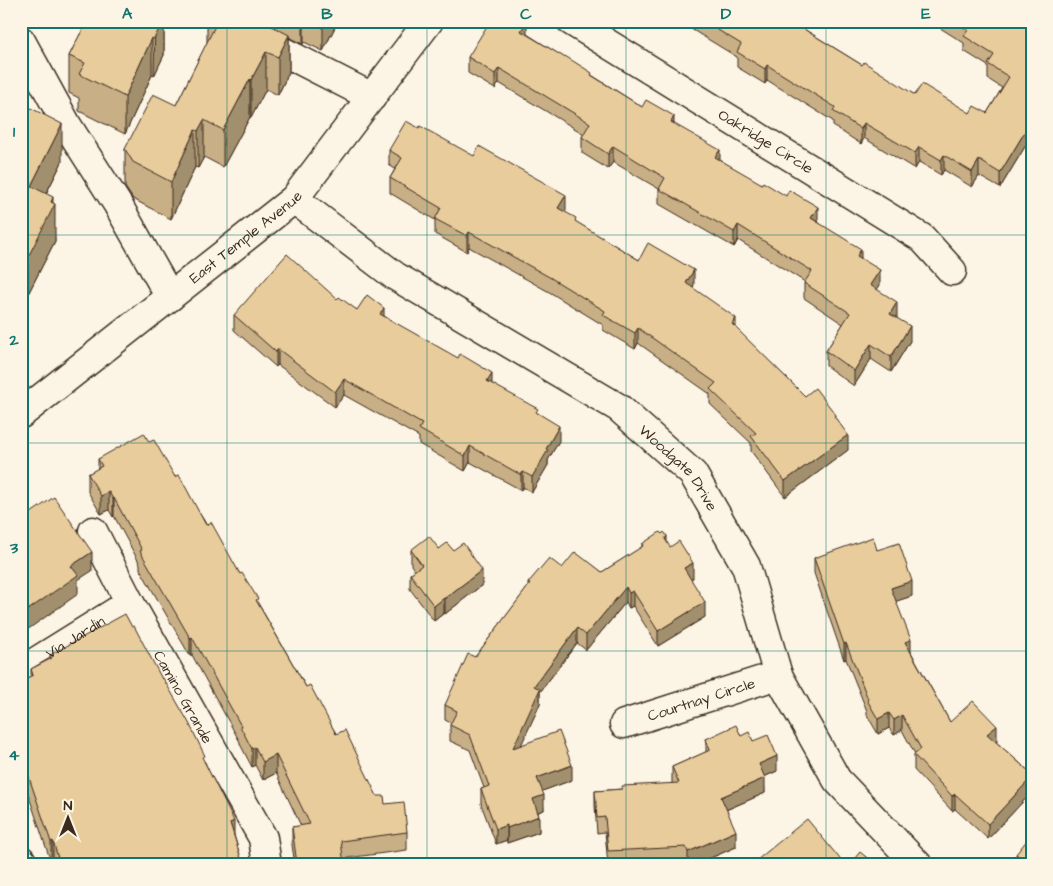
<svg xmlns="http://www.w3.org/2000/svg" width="1053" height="886" viewBox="0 0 1053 886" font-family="'Architects Daughter',sans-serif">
	<rect width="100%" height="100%" fill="#fcf5e5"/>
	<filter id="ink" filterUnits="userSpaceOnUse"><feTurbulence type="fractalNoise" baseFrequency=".02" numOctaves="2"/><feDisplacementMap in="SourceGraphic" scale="10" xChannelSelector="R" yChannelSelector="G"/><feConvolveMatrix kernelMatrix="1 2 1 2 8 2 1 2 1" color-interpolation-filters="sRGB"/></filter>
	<g filter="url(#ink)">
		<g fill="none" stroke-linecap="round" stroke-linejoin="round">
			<g stroke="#3b2a1e" stroke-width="31">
				<g id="minor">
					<path d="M223,21L372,97"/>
					<path id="s1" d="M571,21L922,238L952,271"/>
					<path d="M21,41L67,125L118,205L170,297"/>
					<path id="s2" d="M294,199L395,276L619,408L693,474L746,566L778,675L837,780L918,865"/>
					<path id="s3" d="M93,531L130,603L263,838L267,865"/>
					<path id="s4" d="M21,671L130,603"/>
					<path id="s5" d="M624,724L778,675"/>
					<path d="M21,860L24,865"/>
				</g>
			</g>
			<g stroke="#3b2a1e" stroke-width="31">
				<g id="major">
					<path id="s6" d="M21,414L294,199L429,21"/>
				</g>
			</g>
			<use href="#minor" stroke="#fcf5e5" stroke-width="28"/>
			<use href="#major" stroke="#fcf5e5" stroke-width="28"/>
		</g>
		<g fill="#c8af86" stroke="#3b2a1e">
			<path d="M87,21H169L164,30V55L154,76L152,75L125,134L79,111V98L69,93V56Z"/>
			<path d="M207,21H338L323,51L304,42L303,44L289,37V72L278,95L266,89L251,118L250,117L223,167L204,157L198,168L195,167L171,219L133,199L125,187V149L176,105L207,43Z"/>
			<path d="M678,21H801L799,26L862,65L915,95L970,113H987L1002,88L988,79V66L964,51V43L929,21H1028L1032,23V135L1000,188L979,176L972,187L944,170L941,175L919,162L915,169L864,138L861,144L833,126V121L767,80L765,84L737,67V57Z"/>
			<path d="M527,34L642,107L674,124L720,160L818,222L861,258L880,285L877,289L897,318L910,341L891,372L871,359L854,386L826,366V351L843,324L804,298V283L805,282L738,240L734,247L659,204V189L613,162L608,169L582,153V137L584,134L499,83L495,89L468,73V57Z"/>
			<path d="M21,103L62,162L46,194L53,203L55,241L28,294L24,292L21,296Z"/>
			<path d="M389,150L566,210L565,212L576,222L639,260L694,285L692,288L736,329L805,396L836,419L848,450L785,497L751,451V443L710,404V394L638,343L635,349L603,330V325L551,293L469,247L467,252L435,234V220L390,193V178L395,169L389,165Z"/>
			<path d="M337,299L357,310L384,316L492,384L538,414L559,441L548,460V465L532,492L523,487L521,490L470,462L465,471L419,444V437L344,395L335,407L278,365L276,367L234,330V315Z"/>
			<path d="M149,442L175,477L240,574L258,603L306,687L377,796L385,804L407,832V850L295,865L292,845V827L301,826L276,773L263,780L255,765L252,767L240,744V742L192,655L190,656L140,569V564L114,516L113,517L109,510L101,514L88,492V474L98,469V459Z"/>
			<path d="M642,544H667L693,578L691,579L705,617L658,646L633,606L629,608L626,602L586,650L577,643L540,692V704L521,744L572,780L542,791L544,810L538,812L539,832L507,843V840L496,844L481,804V789L484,788L470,750L450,741V725L451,723L445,720V705L475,657L528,587V583L562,568L587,561L602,572L642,547Z"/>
			<path d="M439,549L453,550L482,585L445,614L444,613L434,621L410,589V574L415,571L411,565V550Z"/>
			<path d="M877,550L912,596L896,601L911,652L950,722L997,741L996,742L1032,774V792L988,839L955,809L952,811L914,770V755L915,754L902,730L894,735L889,728L878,734L867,715V711L846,659L844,660L814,573V558Z"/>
			<path d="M50,655L205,762L234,835L243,865H54L53,861L51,862L21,773V681L31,676V669L50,658Z"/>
			<path d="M741,736L753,741L777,771L764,777L765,793L726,810L736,847L694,865H687L686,862L639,865H608L605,832L597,833L595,806V791L622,789L672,784V767L706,752V739Z"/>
			<path d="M1016,854L1032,865H1016Z"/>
		</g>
		<g fill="#a28f6d" stroke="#3b2a1e">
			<path d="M155,21H169L164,30V55L154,76Z"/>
			<path d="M303,21H304V42L303,44Z"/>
			<path d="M323,21H338L323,51Z"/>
			<path d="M527,21V36L521,31Z"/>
			<path d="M794,21H801V23L796,32Z"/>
			<path d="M289,35V72L278,95V57Z"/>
			<path d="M152,38V75L125,134V97Z"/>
			<path d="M266,52V89L251,118V80Z"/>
			<path d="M767,65V80L765,84V69Z"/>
			<path d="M499,68V83L495,89V74Z"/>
			<path d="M250,79V117L223,167V130Z"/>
			<path d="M674,116V132L671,122Z"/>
			<path d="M204,120V157L198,168V131Z"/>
			<path d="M1032,120V135L1000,188V173Z"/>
			<path d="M864,123V138L861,144V129Z"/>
			<path d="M62,124V162L31,223V186Z"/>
			<path d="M195,130V167L171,219V182Z"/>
			<path d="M613,146V162L608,169V154Z"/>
			<path d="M919,147V162L915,169V153Z"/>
			<path d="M720,150V165L715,157Z"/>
			<path d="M944,155V170L941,175V160Z"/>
			<path d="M979,160V176L972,187V172Z"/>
			<path d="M566,195V210L558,223V208Z"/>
			<path d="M53,197V207L55,204V241L28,294V257Z"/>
			<path d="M818,207V222L811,218Z"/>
			<path d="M738,225V240L734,247V232Z"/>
			<path d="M469,232V247L467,252V236Z"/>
			<path d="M861,249V264L857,256Z"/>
			<path d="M24,255V292L21,296V259Z"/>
			<path d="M694,270V285L686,299V283Z"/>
			<path d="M880,270V285L870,300V285Z"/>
			<path d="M897,302V318L890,314Z"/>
			<path d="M384,308V324L380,314Z"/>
			<path d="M736,318V334L732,324Z"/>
			<path d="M910,326V341L891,372V357Z"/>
			<path d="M638,328V343L635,349V333Z"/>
			<path d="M871,344V359L854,386V371Z"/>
			<path d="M278,349V365L276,367V352Z"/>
			<path d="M492,373V388L487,381Z"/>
			<path d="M344,379V395L335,407V392Z"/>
			<path d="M559,426V441L548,460V465L532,492V477L546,449Z"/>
			<path d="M848,435V450L785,497V481Z"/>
			<path d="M470,446V462L465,471V456Z"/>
			<path d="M523,472V487L521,490V475Z"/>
			<path d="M109,492V510L101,514V496Z"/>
			<path d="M114,498V516L113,517V499Z"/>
			<path d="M667,536V551L665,539Z"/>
			<path d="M92,552V571L78,580V594L27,630V634L21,638V619L25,612L71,566Z"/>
			<path d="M693,563V578L684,584V568Z"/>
			<path d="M482,570V585L445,614V598Z"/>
			<path d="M912,581V596L891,603V588Z"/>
			<path d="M626,587V602L586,650V635Z"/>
			<path d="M633,591V606L629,608V593Z"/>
			<path d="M444,598V613L434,621V606Z"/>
			<path d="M705,602V617L658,646V631Z"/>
			<path d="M577,628V643L540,692V704L513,763V748L534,686Z"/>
			<path d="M192,637V655L190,656V638Z"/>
			<path d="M911,640V655L905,642Z"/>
			<path d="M846,643V659L844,660V644Z"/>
			<path d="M889,713V728L878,734V719Z"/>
			<path d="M902,715V730L894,735V720Z"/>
			<path d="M997,726V741L987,750V734Z"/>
			<path d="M255,747V765L252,767V749Z"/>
			<path d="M276,755V773L263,780V762Z"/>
			<path d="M777,756V771L759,779V764Z"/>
			<path d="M572,765V780L537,793V778Z"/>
			<path d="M1032,777V792L988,839V824Z"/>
			<path d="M765,778V793L721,812V797Z"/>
			<path d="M955,794V809L952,811V796Z"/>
			<path d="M544,795V810L533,814V799Z"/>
			<path d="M539,816V832L507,843V828Z"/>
			<path d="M234,821V840L230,823Z"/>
			<path d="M507,825V840L496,844V829Z"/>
			<path d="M736,831V847L694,865H688V852Z"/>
			<path d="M53,841V861L51,862V842Z"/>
		</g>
		<g fill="#e8cc9c" stroke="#3b2a1e">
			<path d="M87,21H163L154,39L152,38L125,97L79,74L85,63L69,56L80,34H81Z"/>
			<path d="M207,21H262L289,35L278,57L266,52L251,80L250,79L223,130L204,120L198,131L195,130L171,182L133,162L125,149L153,94L176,105L215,26L207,22Z"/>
			<path d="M490,21H527L521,31L564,57L565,56L592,73L591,75L642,107L646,100L674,116L671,122L720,150L715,157L762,184L763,182L786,196L789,190L818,207L811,218L861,249L857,256L880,270L870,285L897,302L890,314L910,326L891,357L871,344L854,371L826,351L850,313L804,283L812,271L738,225L734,232L659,189L665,178L613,146L608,154L582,137L590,123L499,68L495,74L468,57Z"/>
			<path d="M703,21H795L794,23L862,65L864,62L915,95L922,84L970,113L974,106L987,113L1009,77L988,64L994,55L964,36L968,30L953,21H1028L1032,23V120L1000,173L979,160L972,172L944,155L941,160L919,147L915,153L864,123L861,129L833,111L835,107L767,65L765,69L737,52L741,44Z"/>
			<path d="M21,103L62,124L31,186L53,197L51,202L55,204L28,257L24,255L21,259Z"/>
			<path d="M406,121L419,128L420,126L474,156L479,146L566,195L558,208L576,218L575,221L639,260L648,243L694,270L686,283L736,318L732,324L805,396L815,388L836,415L834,416L848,435L785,481L751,436L756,433L710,389L716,383L638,328L635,333L603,315L605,311L551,278L469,232L467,236L435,219L441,208L390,178L402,158L389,150Z"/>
			<path d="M287,254L337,299L339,297L357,310L367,295L384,308L380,314L458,358L460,354L492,373L487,381L538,409L536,412L559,426L546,449L548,450L532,477L523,472L521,475L470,446L465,456L419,429L422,424L344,379L335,392L278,349L276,352L234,315Z"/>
			<path d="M144,433L149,442L154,440L175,477L179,475L206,525L211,522L240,574L242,573L258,599L256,600L306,687L310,685L336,734L345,730L377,796H384L385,804L404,802L407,832L341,841L344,865H294L297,864L292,827L310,824L276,755L263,762L255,747L252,749L240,726H241L192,637L190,638L140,551L142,550L114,498L113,499L109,492L101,496L88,474L102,466L98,459Z"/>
			<path d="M54,497L92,552L71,566L78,575L25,612L27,615L21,619V520Z"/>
			<path d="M660,532L662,534L664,532L667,536L665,539L670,547L679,541L693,563L684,568L705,602L658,631L633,591L629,593L626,587L586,635L577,628L534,686L540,689L513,748L559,731L572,765L537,778L544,795L533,799L539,816L507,828V825L496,829L481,789L489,786L470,735L450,725L457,711L445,705L468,654L475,657L530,584L528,583L549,558L562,568L575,552L587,561H588L602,572L643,546L642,544Z"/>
			<path d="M429,536L439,549L447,543L453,550L463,543L482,570L445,598H444L434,606L410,574L422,565L411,550Z"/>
			<path d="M873,537L877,550L899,543L912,581L891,588L911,640L905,642L950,722L973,701L997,726L987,734L1032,774V777L988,824L955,794L952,796L914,755L921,749L902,715L894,720L889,713L878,719L867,700L868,699L846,643L844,644L814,558Z"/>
			<path d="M125,614L132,627L134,626L162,679L163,678L189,723L205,756L202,757L234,821L230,823L243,865H60L53,841L51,842L21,754V681L33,675L31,669L52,658L50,655Z"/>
			<path d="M736,725L741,736L749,732L753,741L768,735L777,756L759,764L765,778L721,797L736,831L688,852L686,847L608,851L605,817L597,818L595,791L622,789V786L679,783L672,767L710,750L706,739Z"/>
			<path d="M807,819L845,865H751Z"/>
			<path d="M1032,834V865H1030L1016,854Z"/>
			<path d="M860,852L876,865H849Z"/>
		</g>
	</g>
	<path fill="none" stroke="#0f766e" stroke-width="1" stroke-opacity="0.55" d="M227,21V865M427,21V865M626,21V865M826,21V865M21,235H1032M21,443H1032M21,651H1032"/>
	<g text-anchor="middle" stroke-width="4.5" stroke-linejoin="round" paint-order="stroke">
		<g font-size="15" fill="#3b2a1e" stroke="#fcf5e5">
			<text dy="5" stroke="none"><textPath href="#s1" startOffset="229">Oakridge Circle</textPath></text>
			<text dy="5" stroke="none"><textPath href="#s6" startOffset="286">East Temple Avenue</textPath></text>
			<text dy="5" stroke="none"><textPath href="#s2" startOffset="472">Woodgate Drive</textPath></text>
			<text dy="5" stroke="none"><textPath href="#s4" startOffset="64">Via Jardin</textPath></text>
			<text dy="5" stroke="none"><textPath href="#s3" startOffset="189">Camino Grande</textPath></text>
			<text dy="5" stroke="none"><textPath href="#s5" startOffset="81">Courtnay Circle</textPath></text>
		</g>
	</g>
	<rect width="1053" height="886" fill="none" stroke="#fcf5e5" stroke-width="55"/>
	<g transform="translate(68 818)" stroke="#fcf5e5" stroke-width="4" paint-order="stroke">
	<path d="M0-4L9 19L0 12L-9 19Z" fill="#3b2a1e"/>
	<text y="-8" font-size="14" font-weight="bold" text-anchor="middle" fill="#3b2a1e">N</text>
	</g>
	<rect x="28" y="28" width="998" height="830" fill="none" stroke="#0f766e" stroke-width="2"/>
	<g font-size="16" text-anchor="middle" font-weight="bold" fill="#0f766e">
		<text x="127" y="19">A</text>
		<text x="327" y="19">B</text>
		<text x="526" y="19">C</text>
		<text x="726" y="19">D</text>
		<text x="926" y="19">E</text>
		<text x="14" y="137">1</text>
		<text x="14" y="345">2</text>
		<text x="14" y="553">3</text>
		<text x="14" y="760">4</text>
	</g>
</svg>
